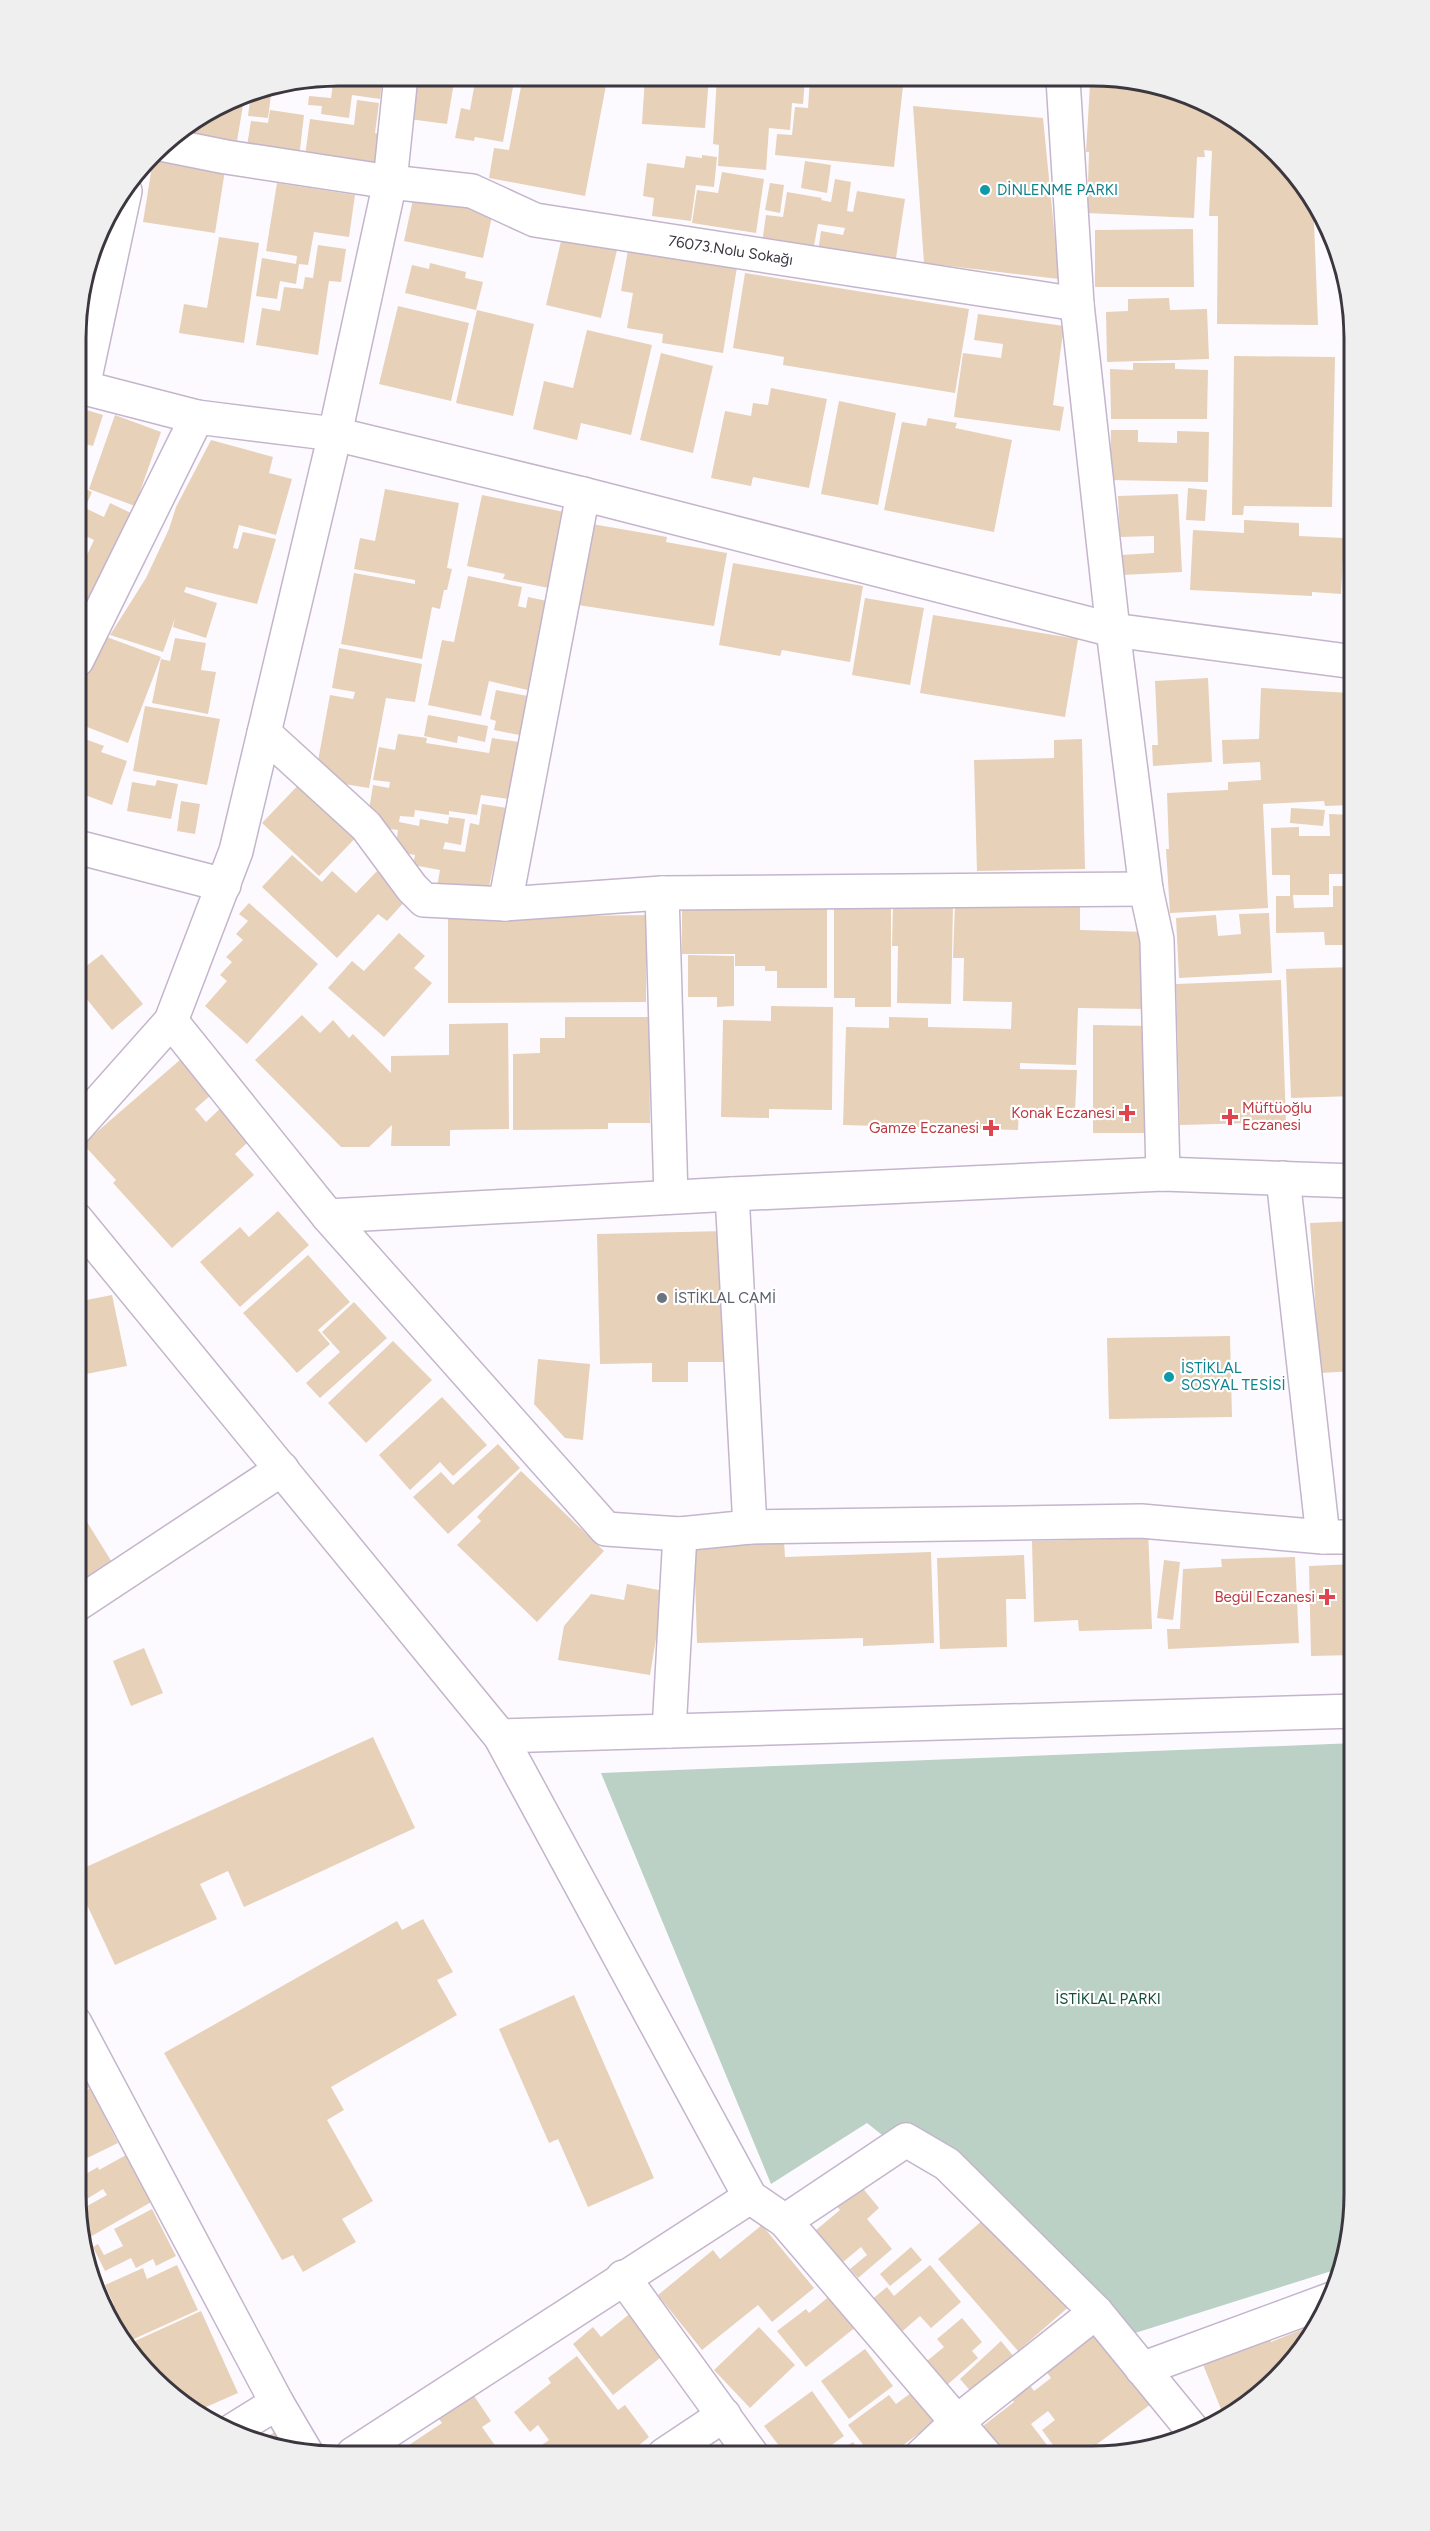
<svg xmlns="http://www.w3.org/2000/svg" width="1430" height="2531" viewBox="0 0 1430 2531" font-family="Figtree,sans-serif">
	<rect width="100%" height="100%" fill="#fdfaff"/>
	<path fill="#bbd1c5" d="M1355,1743L1354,2211L1341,2268L1132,2334L867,2123L771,2184L601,1773Z"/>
	<g fill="#e7d1b8">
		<path d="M337,75H383L380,99L352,95L349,118L321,114L322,106L308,105L309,96L331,98L334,76Z"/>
		<path d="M416,75L455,76L447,124L409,119Z"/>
		<path d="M476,76H515L503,142L475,137L474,141L455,138L461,108L470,110Z"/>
		<path d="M523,76L591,77L607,80L585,196L489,178L494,148L509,150Z"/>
		<path d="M645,77H709L705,128L642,124Z"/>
		<path d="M717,77L805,78L803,104L792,103L790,130L769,128L766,170L718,166L719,145L713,144Z"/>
		<path d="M810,78L903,86L894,167L775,155L777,134L792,135L795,107L808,108Z"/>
		<path d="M1090,84L1165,87L1208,102L1265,140L1313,196L1318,325L1217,324L1218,216H1209L1212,151L1204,150L1205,157H1197L1194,218L1087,213L1089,152H1086Z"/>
		<path d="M245,93L237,141L177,132L237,95Z"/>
		<path d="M251,93L271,95L268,118L248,116Z"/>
		<path d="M357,100L379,103L375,133L381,134L377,166L305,156L310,119L354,125Z"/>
		<path d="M913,106L1043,118L1059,279L924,263Z"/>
		<path d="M270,110L304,115L299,158L246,152L251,121L268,123Z"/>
		<path d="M154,154L227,158L215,233L143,222Z"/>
		<path d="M702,155L717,157L714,187L696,185L691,221L652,216L654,198L643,196L647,163L684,168L686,156L702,158Z"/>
		<path d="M805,161L831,165L827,193L801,188Z"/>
		<path d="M722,172L764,179L756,233L692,223L697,190L718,193Z"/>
		<path d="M835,179L851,182L847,211L853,212L857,191L905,199L894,271L817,259L821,231L843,235L845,228L818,224L813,251L762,243L766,215L783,217L787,192L822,198L821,200L831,202Z"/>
		<path d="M277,183L355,195L349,237L314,232L308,265L299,264L296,284L280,281L277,299L256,296L262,258L296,264L297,256L266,251Z"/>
		<path d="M770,183L784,185L780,213L765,210Z"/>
		<path d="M415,190L494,207L483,258L404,241Z"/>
		<path d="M1193,229L1194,287H1095V230Z"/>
		<path d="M219,237L259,243L244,343L179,333L184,304L207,308Z"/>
		<path d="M562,237L617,250L601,318L546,305Z"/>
		<path d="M318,245L346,249L341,282L329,281L318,355L256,345L262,308L280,311L284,287L303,289L305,277L313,278Z"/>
		<path d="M628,250L737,267L723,353L662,343L663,334L627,328L633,293L621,291Z"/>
		<path d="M430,263L466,272L465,278L483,282L476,310L405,293L412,265L429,269Z"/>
		<path d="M745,273L969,309L955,393L783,365L784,357L733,348Z"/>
		<path d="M1169,298L1170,310L1207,309L1209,359L1107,362L1106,312L1128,311V299Z"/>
		<path d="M398,306L469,323L451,401L379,384Z"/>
		<path d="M477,310L534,324L513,416L456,403Z"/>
		<path d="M978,314L1064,326L1053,405L1064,407L1060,431L954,417L963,353L1001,358L1003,344L974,340Z"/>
		<path d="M587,330L652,345L631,435L581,423L577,440L533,429L544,381L573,388Z"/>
		<path d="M661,353L713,366L693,453L640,440Z"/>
		<path d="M1234,356L1335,357L1332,507L1244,506L1243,515H1232Z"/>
		<path d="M1133,363H1175V369L1208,370L1207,419H1111L1110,369L1133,370Z"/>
		<path d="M771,388L827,399L809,488L753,477L751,486L711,478L725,411L751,416L753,403L768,405Z"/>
		<path d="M839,401L896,413L878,505L821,494Z"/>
		<path d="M77,407L103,415L93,446L77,442Z"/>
		<path d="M115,415L161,432L135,506L89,489Z"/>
		<path d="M928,418L957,423L955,428L1012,440L994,532L884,510L902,422L926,426Z"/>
		<path d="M1111,430H1138V442L1177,443V431L1209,432L1208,482L1110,480Z"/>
		<path d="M211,440L273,457L269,473L292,479L276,535L239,525L233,548L238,549L243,532L276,539L257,604L186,587L184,592L217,603L206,638L173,627L175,618L163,652L110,635L146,578L169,529L176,507Z"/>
		<path d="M77,485L92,492L85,508L104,517L110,503L133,514L90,603L77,596V553L86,557L94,540L77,532Z"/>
		<path d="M1188,488L1207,490L1205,521L1186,520Z"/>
		<path d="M385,489L459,503L447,568L452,569L447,590H444L440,609L432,607L422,659L341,644L354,573L415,584V580L354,569L360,538L375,541Z"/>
		<path d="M1178,494L1182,572L1122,575L1121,555L1154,553V536L1120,537L1118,496Z"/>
		<path d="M482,495L569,513L554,589L503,579L505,574L467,566Z"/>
		<path d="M1244,520L1299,523V536L1344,538L1341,594L1312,592V596L1190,590L1193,530L1244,533Z"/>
		<path d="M592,524L667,537L666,542L727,553L714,626L578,605Z"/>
		<path d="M733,563L863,586L850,662L782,650L780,656L719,645Z"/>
		<path d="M468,576L522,587L518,606L526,608L528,597L552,602L532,691L489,681L481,716L428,705L442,640L454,642Z"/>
		<path d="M865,598L924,608L910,685L852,675Z"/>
		<path d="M933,615L1078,639L1065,717L920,693Z"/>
		<path d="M104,636L161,657L128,743L77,723V672L81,660L93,665Z"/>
		<path d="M175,638L206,643L201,670L216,672L208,714L152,703L161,659L170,661Z"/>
		<path d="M339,648L422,664L415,702L386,698L369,788L344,784L318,761L330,695L353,699L355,692L332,688Z"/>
		<path d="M1208,678L1212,762L1153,766L1152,745H1158L1155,681Z"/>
		<path d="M1261,688L1351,693L1352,805L1325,806L1324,801L1263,804L1268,908L1170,913L1166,849H1169L1167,793L1228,790V782L1261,780L1260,762L1223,764L1222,740L1259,739Z"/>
		<path d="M496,690L533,697L524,736L494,730L496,721L490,719Z"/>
		<path d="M145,706L220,719L207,785L133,771Z"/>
		<path d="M428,715L488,726L485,742L458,736L457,743L424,736Z"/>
		<path d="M398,734L427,738L426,743L489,753L492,738L519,742L509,799L481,795L477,815L449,811V815L415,810L414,817L400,816L399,822L419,826L420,819L448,824L449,817L465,819L461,845L445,842L443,849L465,852L470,823L479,825L482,804L507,808L487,895L437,887L440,870L413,865L415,855L395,851L398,830L375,827L378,812L369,810L373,785L389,788L390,782L373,780L379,747L395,750Z"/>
		<path d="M77,736L104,746L101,752L127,761L112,805L85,795L83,801L77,799Z"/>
		<path d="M1082,739L1085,869L977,871L974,760L1054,758V740Z"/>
		<path d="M306,777L363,830L319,876L262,823Z"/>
		<path d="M157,780L178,784L171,819L127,811L132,782L155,786Z"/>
		<path d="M181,801L200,804L195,834L177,831Z"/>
		<path d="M1291,808L1325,810L1323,826L1290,823Z"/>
		<path d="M1329,814L1355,815V874H1329V895H1293L1294,908L1333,907V886H1355V945H1325L1324,932L1276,933V896H1290V875H1272L1271,828L1299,827V836H1330Z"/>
		<path d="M292,855L322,882L332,871L356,893L377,871L407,899L387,921L378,914L337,958L262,887Z"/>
		<path d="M827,897V988H777V971H765V966H735V954H682V904Z"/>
		<path d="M249,903L318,964L247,1044L205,1006L227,981L220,975L232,962L226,957L243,940L236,934L248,921L239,914Z"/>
		<path d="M955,903L1080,907V930L1146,932L1144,1009L1078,1008L1076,1065L1020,1063V1069L1077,1070L1075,1111L1019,1110L1018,1130L843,1125L846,1027L889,1028V1017L928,1018V1027L1011,1029L1012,1002L963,1001L964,958H953Z"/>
		<path d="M891,904V1007H855V998H834V905Z"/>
		<path d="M893,904L953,906L951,1004L897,1003L898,946H892Z"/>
		<path d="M448,910H573V916L646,915V1002L448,1003Z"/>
		<path d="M1269,913L1272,973L1179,978L1176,918L1216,915L1218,936L1241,934L1239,914Z"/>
		<path d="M399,933L425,956L414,968L432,983L384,1037L328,988L352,961L364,971Z"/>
		<path d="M102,954L143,1004L112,1030L76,986V974Z"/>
		<path d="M688,955L734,956V1006L717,1007V997H688Z"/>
		<path d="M1355,967V1096L1291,1098L1286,969Z"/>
		<path d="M1281,980L1286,1122L1180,1125L1176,984Z"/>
		<path d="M771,1006L833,1007L832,1110L769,1109V1118L721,1117L723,1020L771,1021Z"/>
		<path d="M302,1015L320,1033L333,1020L349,1038L353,1034L391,1073V1056L449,1055V1024L508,1023L509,1129L450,1130V1146H391L392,1125L369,1147H341L255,1060Z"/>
		<path d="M565,1017H649L650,1123H608V1129L513,1130V1054L540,1053V1038H565Z"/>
		<path d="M1093,1025L1152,1026V1133H1093Z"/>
		<path d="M181,1059L212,1094L195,1109L206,1122L228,1101L257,1134L235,1154L254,1175L172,1248L113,1183L116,1180L83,1144Z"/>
		<path d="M278,1211L309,1245L240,1307L200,1262L240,1227L249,1237Z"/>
		<path d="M1355,1221V1371L1320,1373L1310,1223Z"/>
		<path d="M724,1231L727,1362H688V1382H652V1363L600,1364L597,1234Z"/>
		<path d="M308,1255L350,1302L318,1330L330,1344L297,1373L243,1313Z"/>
		<path d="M112,1295L127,1366L76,1376V1302Z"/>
		<path d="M354,1302L387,1338L320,1398L306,1383L340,1352L322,1332Z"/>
		<path d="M1230,1336L1232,1417L1109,1419L1107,1338Z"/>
		<path d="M393,1341L432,1380L366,1443L328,1403Z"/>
		<path d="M538,1359L590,1364L583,1440L565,1438L534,1404Z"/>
		<path d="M442,1397L487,1445L453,1476L440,1462L410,1490L379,1455Z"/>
		<path d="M498,1444L520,1468L448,1534L413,1497L441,1472L453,1485Z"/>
		<path d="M521,1471L604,1551L537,1622L457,1545L481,1521L477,1517Z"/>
		<path d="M87,1522L115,1567L76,1592V1529Z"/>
		<path d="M1148,1529L1152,1629L1079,1631L1078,1620L1034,1622L1032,1541L1113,1539V1530Z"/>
		<path d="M784,1541L785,1557L931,1552L934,1643L863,1646V1638L697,1643L694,1544Z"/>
		<path d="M1024,1555L1026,1599H1006L1007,1647L940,1649L937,1558Z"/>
		<path d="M1295,1557L1299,1643L1168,1649L1167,1629H1180L1183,1569L1222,1567L1221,1559Z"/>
		<path d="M1164,1560L1180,1562L1173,1620L1157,1618Z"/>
		<path d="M1355,1564V1655L1311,1656L1309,1566Z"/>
		<path d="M627,1584L664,1591L650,1675L558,1660L564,1626L591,1594L624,1600Z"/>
		<path d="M144,1648L163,1693L131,1706L113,1661Z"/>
		<path d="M373,1737L415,1828L244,1907L228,1871L200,1884L217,1919L115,1965L75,1879V1872Z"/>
		<path d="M423,1919L453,1972L437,1980L457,2015L331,2087L344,2110L327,2120L373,2201L342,2219L356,2242L303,2272L293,2255L282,2260L164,2053L397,1921L402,1930Z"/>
		<path d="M574,1995L654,2178L588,2207L558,2139L549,2143L499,2029Z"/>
		<path d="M75,2058L90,2087L75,2094Z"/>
		<path d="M90,2088L118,2143L75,2164V2096Z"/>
		<path d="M126,2155L153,2201L83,2241L78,2211L107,2195L103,2189L77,2205L75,2180L98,2167L99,2170Z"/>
		<path d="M856,2180L879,2208L867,2219L892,2249L858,2278L850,2269L867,2255L861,2247L843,2262L816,2230L840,2210L832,2201Z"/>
		<path d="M152,2209L176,2256L156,2266L153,2259L136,2268L131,2258L105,2271L93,2247L98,2244L104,2255L123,2246L114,2229Z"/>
		<path d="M991,2213L1072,2304L1018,2351L938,2259Z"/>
		<path d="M762,2225L814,2288L772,2322L758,2305L702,2350L658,2295L713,2250L720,2259Z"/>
		<path d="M911,2247L922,2260L890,2286L880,2274Z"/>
		<path d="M177,2265L198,2310L125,2343L108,2307L114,2305L105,2285L143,2268L147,2279Z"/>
		<path d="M930,2265L961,2302L931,2328L920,2316L898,2335L870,2301L887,2287L894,2296Z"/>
		<path d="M832,2294L857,2326L806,2367L777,2331L806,2309L809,2313Z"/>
		<path d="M201,2311L238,2393L197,2411L165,2391L142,2365L145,2363L135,2341Z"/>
		<path d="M632,2312L665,2354L613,2395L573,2344L593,2327L601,2337Z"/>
		<path d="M962,2318L982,2342L972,2351L978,2358L947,2385L927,2361L944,2347L937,2339Z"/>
		<path d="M1318,2323L1301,2354L1239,2412L1225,2419L1200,2357L1266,2330L1271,2342Z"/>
		<path d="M1091,2325L1151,2404L1081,2456H1061L1042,2430L1055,2420L1048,2411L1031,2424L1053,2453L1049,2456H1005L983,2426L1014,2402L1009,2395L1027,2381L1034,2391L1051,2378L1040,2363Z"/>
		<path d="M759,2327L795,2365L750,2408L714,2370Z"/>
		<path d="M1001,2341L1019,2363L980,2402L960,2379Z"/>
		<path d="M865,2349L893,2386L849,2419L821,2381Z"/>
		<path d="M577,2356L618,2410L625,2405L649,2437L627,2455L536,2454L533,2451L549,2440L538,2425L530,2432L514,2412L551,2383L548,2378Z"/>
		<path d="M468,2387L491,2421L482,2427L501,2454H404L412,2449L409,2445L442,2423L433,2411Z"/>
		<path d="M915,2390L945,2430L925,2444L918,2434L890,2455H871L848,2425L889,2395L896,2404Z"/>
		<path d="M812,2391L844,2436L818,2455H786L764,2426Z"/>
		<path d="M278,2430L290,2450L258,2442Z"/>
		<path d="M728,2439L740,2455H707Z"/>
		<path d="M853,2442L862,2455H833Z"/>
	</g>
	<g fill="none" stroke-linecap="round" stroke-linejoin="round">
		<g stroke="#c4b5cc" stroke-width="36">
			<g id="minor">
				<path d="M1063,79L1077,304L1113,630L1146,889L1157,940L1163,1174"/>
				<path id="s1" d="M161,144L226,157L390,182L472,191L535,220L1077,304"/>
				<path d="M77,386L197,417L335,434L583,494L1113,630L1355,662"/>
				<path d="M83,387L125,191"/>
				<path d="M77,660L197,417"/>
				<path d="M264,733L366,826L412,888L424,900L505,904L662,893L1146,889"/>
				<path d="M77,847L224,885"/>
				<path d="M662,893L671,1197"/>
				<path d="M505,904L583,494"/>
				<path d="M171,1021L328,1216L732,1194L1163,1174L1355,1181"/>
				<path d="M76,1128L171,1021L236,851L335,434L390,182L401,75"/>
				<path d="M1283,1178L1323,1537"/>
				<path d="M732,1194L750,1527"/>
				<path d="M328,1216L606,1529L680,1534L750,1527L1141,1521L1323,1537H1355"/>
				<path d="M76,1219L500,1736L750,2197L785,2221L986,2456"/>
				<path d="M76,1605L282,1469"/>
				<path d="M669,1731L680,1534"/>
				<path d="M500,1736L1355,1711"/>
				<path d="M75,2023L277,2403L307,2454"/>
				<path d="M785,2221L906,2140L947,2164L1096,2312L1195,2433"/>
				<path d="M623,2277L752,2455"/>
				<path d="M1142,2369L1332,2299"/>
				<path d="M230,2432L277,2403"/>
				<path d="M353,2454L750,2197"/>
				<path d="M664,2455L724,2415"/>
				<path d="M921,2456L958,2421L1096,2312"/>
			</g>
		</g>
		<use href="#minor" stroke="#fff" stroke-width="33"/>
	</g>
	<g fill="#0f9aa8" stroke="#fff" stroke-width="2">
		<circle cx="985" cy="190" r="6"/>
		<circle cx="1169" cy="1377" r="6"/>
	</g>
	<g fill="#e0444e" stroke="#fff" stroke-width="2">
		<path d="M1124 1104h6v6h6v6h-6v6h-6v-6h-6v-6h6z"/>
		<path d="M1227 1108h6v6h6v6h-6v6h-6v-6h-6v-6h6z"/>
		<path d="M988 1119h6v6h6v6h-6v6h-6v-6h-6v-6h6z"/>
		<path d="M1324 1588h6v6h6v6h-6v6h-6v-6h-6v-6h6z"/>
	</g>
	<circle fill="#6b7280" stroke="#fff" stroke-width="2" cx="662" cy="1298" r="6"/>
	<g text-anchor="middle" stroke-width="4.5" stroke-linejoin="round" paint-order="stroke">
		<g font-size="15" fill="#0d838f" stroke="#fff" text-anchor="start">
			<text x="997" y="195">DİNLENME PARKI</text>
			<text x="1181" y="1373">İSTİKLAL<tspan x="1181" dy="17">SOSYAL TESİSİ</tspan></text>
		</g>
		<g font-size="15" fill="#3c363f" stroke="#fff">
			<text dy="5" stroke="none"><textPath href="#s1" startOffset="582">76073.Nolu Sokağı</textPath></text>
		</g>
		<g font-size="15" fill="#be3a42" stroke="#fff" text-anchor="end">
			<text x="1242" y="1113" text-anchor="start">Müftüoğlu<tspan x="1242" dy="17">Eczanesi</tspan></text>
			<text x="1115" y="1118">Konak Eczanesi</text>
			<text x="979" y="1133">Gamze Eczanesi</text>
			<text x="1315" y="1602">Begül Eczanesi</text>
		</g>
		<g font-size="15" fill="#5b616d" stroke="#fff" text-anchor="start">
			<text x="674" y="1303">İSTİKLAL CAMİ</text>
		</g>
		<g font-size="15" fill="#134e37" stroke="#fff">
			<text x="1108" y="2004">İSTİKLAL PARKI</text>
		</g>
	</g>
	<path d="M0 0H1430V2531H0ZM338 86H1092A252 252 0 0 1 1344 338V2194A252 252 0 0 1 1092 2446H338A252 252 0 0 1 86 2194V338A252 252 0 0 1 338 86Z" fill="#efeff0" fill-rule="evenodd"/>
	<path fill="none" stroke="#3c363f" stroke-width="3" d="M338 86H1092A252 252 0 0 1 1344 338V2194A252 252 0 0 1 1092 2446H338A252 252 0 0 1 86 2194V338A252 252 0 0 1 338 86Z"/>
</svg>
